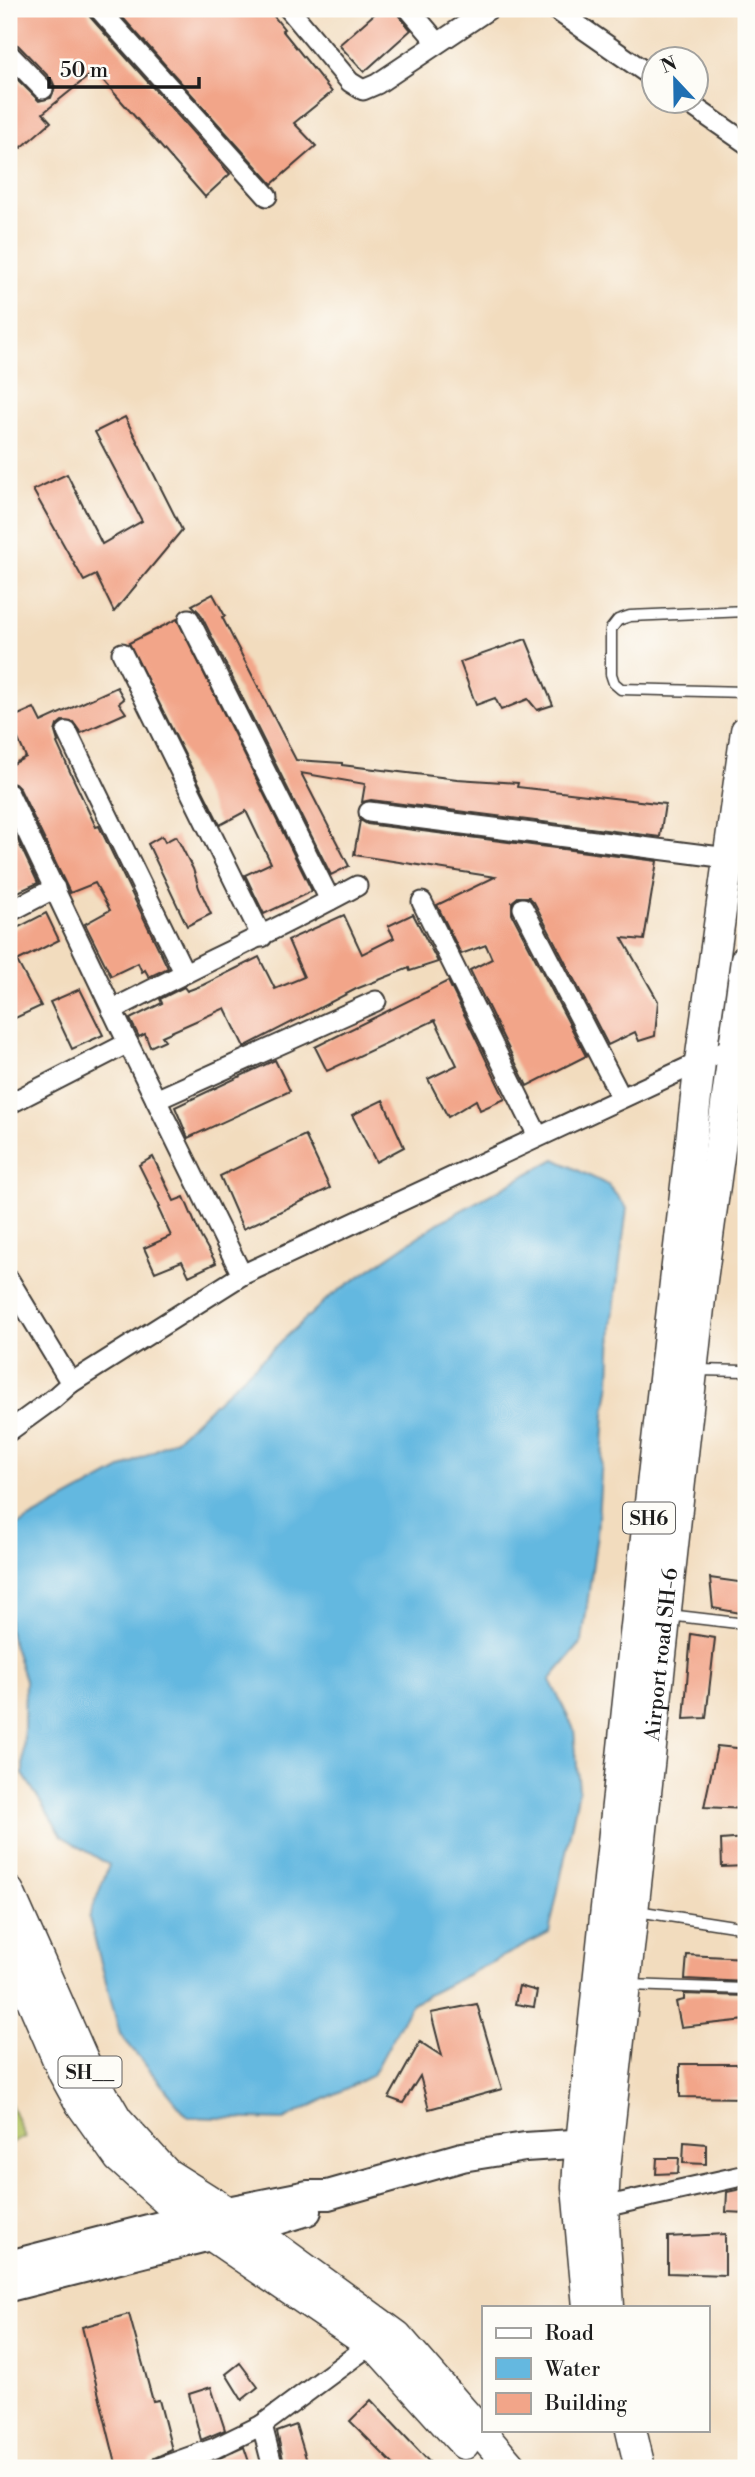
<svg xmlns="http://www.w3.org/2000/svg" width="755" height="2477" viewBox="0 0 755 2477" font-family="'Libre Bodoni',serif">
	<rect width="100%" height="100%" fill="#fdfcf7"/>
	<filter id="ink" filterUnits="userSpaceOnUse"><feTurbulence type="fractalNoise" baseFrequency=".0143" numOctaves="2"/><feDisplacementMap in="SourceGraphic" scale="14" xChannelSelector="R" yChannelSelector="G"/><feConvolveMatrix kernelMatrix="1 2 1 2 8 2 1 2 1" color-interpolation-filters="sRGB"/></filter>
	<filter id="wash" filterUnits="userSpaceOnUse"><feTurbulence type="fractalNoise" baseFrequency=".00686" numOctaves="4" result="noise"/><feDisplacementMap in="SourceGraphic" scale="28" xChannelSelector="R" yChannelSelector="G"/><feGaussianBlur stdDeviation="1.57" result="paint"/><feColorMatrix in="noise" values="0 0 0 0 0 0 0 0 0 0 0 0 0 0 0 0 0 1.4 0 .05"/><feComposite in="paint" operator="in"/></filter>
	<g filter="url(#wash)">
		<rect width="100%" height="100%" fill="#f2dcbe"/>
		<path fill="#b4c365" stroke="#687040" stroke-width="2" d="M9,2100L25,2137L9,2144Z"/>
		<path fill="#64b8e0" stroke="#406a7e" stroke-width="2" d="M555,1159L608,1185L627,1208L612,1325L610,1383L605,1413L597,1534L582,1642L550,1680L574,1729L579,1790L549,1933L412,2003L373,2075L283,2120L188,2117L120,2034L89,1918L109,1865L62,1836L23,1774L25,1680L9,1631V1530L176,1439L328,1298L438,1223Z"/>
		<g id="blocks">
			<g fill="#f2a589">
				<path d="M9,9H87L90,17L230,174L205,197L95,71L43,113L51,122L21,148L9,136V71L39,101L51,98L55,87L52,80L18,45L9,42Z"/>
				<path d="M115,9H268L284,29L282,30L332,92L294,123L316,146L272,184Z"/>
				<path d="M380,9H397L399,16L411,30L364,72L339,45Z"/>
				<path d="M125,417L182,530L114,612L96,575L84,581L33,490L67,474L102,544L142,521L95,432Z"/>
				<path d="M213,594L225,616L222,617L296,760L342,763V765L457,779L518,783L517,787L665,804L660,837L371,800L362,802L365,784L301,773L349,866L331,875L200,613L192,605Z"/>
				<path d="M177,619L312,891L264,914L245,875L271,863L246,811L220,825L129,643Z"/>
				<path d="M526,639L553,705L537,710L528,699L501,710L495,698L476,705L460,662Z"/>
				<path d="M117,687L124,699L119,703L126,713L81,733L73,722L62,721L57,725L55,732L58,742L57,743L72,776L96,827L99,826L168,968L149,977L145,970L142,972L138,963L111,976L85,924L110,910L95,883L70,893L20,789L15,784L9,782V766L26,757L9,719L34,708L41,722Z"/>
				<path d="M360,820L367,824L657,861L644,940L622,938L658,1001L655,1036L639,1041L635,1032L608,1045L534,902L529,897H518L512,902V914L586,1056L527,1086L470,970L492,959L486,945L461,954L437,905L495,877L354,855Z"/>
				<path d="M9,822L38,883L9,896Z"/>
				<path d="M162,836L165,842L176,836L193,869L199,888L211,914L187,926L148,844Z"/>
				<path d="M46,913L59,940L17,961L41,1006L9,1021V932Z"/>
				<path d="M413,914L438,962L410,971L409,968L356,989L244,1047L225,1008L162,1036L165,1040L150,1047L145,1034L139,1037L130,1019L162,1003L160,999L184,987L187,991L203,985L259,957L275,989L304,977L288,940L344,915L362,954L394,938L388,926Z"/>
				<path d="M448,981L505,1099L480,1110L476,1100L448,1117L428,1079L457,1065L435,1020L327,1071L315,1047Z"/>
				<path d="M80,989L103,1035L72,1049L50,1002Z"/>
				<path d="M275,1060L290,1091L188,1138L175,1107Z"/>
				<path d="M383,1100L404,1147L376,1162L352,1115Z"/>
				<path d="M305,1135L330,1188L243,1229L220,1176Z"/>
				<path d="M153,1157L174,1201L184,1197L201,1237L216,1263L189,1276L182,1261L155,1272L144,1248L171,1236L158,1208L160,1207L139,1165Z"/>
				<path d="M710,1578L746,1583V1614L713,1608Z"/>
				<path d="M691,1634L715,1638L706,1718L684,1719Z"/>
				<path d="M717,1746L746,1749V1809L704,1807Z"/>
				<path d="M746,1838V1866L722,1867L721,1840Z"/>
				<path d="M687,1955L746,1958V1982L685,1979Z"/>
				<path d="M519,1986L537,1991L534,2007L515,2004Z"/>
				<path d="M684,1994L746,1996V2020L681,2027L676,2002L684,2000Z"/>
				<path d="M477,2004L502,2089L429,2109L420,2076L403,2103L389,2098L420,2042L442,2056L431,2013Z"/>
				<path d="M680,2064H746V2098L680,2097Z"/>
				<path d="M684,2142L706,2144V2164L683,2163Z"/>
				<path d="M657,2158H679L678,2173L656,2174Z"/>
				<path d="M746,2188V2213L726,2212L727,2192Z"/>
				<path d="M725,2234V2275L668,2273V2237Z"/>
				<path d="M129,2314L153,2401L159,2400L172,2450L150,2460L147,2468H117L82,2327Z"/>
				<path d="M240,2363L258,2387L242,2400L226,2374Z"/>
				<path d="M211,2387L225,2430L201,2440L189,2394Z"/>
				<path d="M371,2400L435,2468H397L350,2421Z"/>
				<path d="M296,2425L309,2468H285L277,2432Z"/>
				<path d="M244,2447L251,2468H207L206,2464Z"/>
			</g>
		</g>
	</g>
	<g filter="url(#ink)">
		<use href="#blocks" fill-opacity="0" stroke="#3c3934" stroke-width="2"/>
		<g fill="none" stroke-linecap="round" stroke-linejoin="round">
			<g stroke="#3c3934" stroke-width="13">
				<g id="lane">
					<path d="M746,611L630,616L618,620L611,629V674L614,683L621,689L746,692"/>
					<path d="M696,1370L746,1371"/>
					<path d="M669,1615L746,1624"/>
					<path d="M637,1911L746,1928"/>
					<path d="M629,1985L746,1989"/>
				</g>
			</g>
			<g stroke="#3c3934" stroke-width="23">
				<g id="street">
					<path d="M99,9L267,196"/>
					<path d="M289,9L350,82L363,90L377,84L489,9"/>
					<path d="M409,9L437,42"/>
					<path d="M555,9L654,78"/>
					<path d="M9,54L43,89"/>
					<path d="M687,102L746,143"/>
					<path d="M189,619L330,900"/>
					<path d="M122,653L262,937"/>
					<path d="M67,732L184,972"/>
					<path d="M9,794L128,1043"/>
					<path d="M369,812L728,858"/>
					<path d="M422,902L538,1136"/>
					<path d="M523,908L621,1097"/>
					<path d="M9,912L55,888"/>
					<path d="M112,1010C193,968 276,930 357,886"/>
					<path d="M156,1100L376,1001"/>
					<path d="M9,1104L128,1043L242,1275L734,1046"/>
					<path d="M9,1280L71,1383L53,1399L9,1431"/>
					<path d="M71,1383L242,1275"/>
					<path d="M595,2209L746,2175"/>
					<path d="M262,2425L273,2468"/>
					<path d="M159,2468L215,2448L262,2425L370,2345"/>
				</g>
			</g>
			<g stroke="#3c3934" stroke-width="32">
				<g id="secondary">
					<path d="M9,2265L187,2219L308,2195H328L462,2157L525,2147L604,2142"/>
					<path d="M9,2287L214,2235L248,2229L307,2211"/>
				</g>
			</g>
			<g stroke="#3c3934" stroke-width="33">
				<g id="primary">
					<path d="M9,1892L86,2066L117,2119L166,2173L226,2211L397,2336L512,2468"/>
					<path d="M9,1947L64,2074L80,2103L119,2158L187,2219L381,2352L464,2444"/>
					<path d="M588,2307L577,2187L578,2171L635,1635L700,1062L746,731"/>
					<path id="s1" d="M609,2307L603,2208L605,2168L702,1280L746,960"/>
					<path d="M631,2430L640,2468"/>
				</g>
			</g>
			<use href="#lane" stroke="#fff" stroke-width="10"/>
			<use href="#street" stroke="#fff" stroke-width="19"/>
			<use href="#secondary" stroke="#fff" stroke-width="28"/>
			<use href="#primary" stroke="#fff" stroke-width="30"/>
		</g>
	</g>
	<g text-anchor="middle" stroke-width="5" stroke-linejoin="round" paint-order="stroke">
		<g fill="#fdfcf7" stroke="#605f5e" stroke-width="2">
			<rect x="623" y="1502.5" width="52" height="31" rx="5"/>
			<rect x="58.5" y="2056.5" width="63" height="31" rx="5"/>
		</g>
		<g font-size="19" font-weight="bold" fill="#1c1c1c">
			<text x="649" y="1525">SH6</text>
			<text x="90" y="2079">SH__</text>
		</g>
		<g font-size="21" fill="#1c1c1c" stroke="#fdfcf7">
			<text dy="7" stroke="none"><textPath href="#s1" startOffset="656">Airport road SH-6</textPath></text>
		</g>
	</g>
	<rect width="755" height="2477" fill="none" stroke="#fdfcf7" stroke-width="35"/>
	<rect x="482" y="2306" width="228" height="126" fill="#fdfcf7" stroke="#a3a29f" stroke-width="2"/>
	<rect x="496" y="2328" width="35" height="10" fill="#ffffff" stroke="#a3a29f" stroke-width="2"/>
	<text x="545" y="2340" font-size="21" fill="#1c1c1c">Road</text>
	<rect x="496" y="2358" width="35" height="21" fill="#64b8e0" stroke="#a3a29f" stroke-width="2"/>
	<text x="545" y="2376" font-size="21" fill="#1c1c1c">Water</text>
	<rect x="496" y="2393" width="35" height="21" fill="#f2a589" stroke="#a3a29f" stroke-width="2"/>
	<text x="545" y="2410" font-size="21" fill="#1c1c1c">Building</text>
	<g transform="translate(675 80) rotate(338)"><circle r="33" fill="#fdfcf7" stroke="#a3a29f" stroke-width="2"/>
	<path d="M0-5L12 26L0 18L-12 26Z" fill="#1f6fb2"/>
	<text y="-10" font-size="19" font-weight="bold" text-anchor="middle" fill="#1c1c1c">N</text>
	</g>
	<path d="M49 77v10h150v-10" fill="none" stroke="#1c1c1c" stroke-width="3.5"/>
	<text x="60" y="77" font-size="21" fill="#1c1c1c" stroke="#fdfcf7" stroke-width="5" paint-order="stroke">50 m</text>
</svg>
